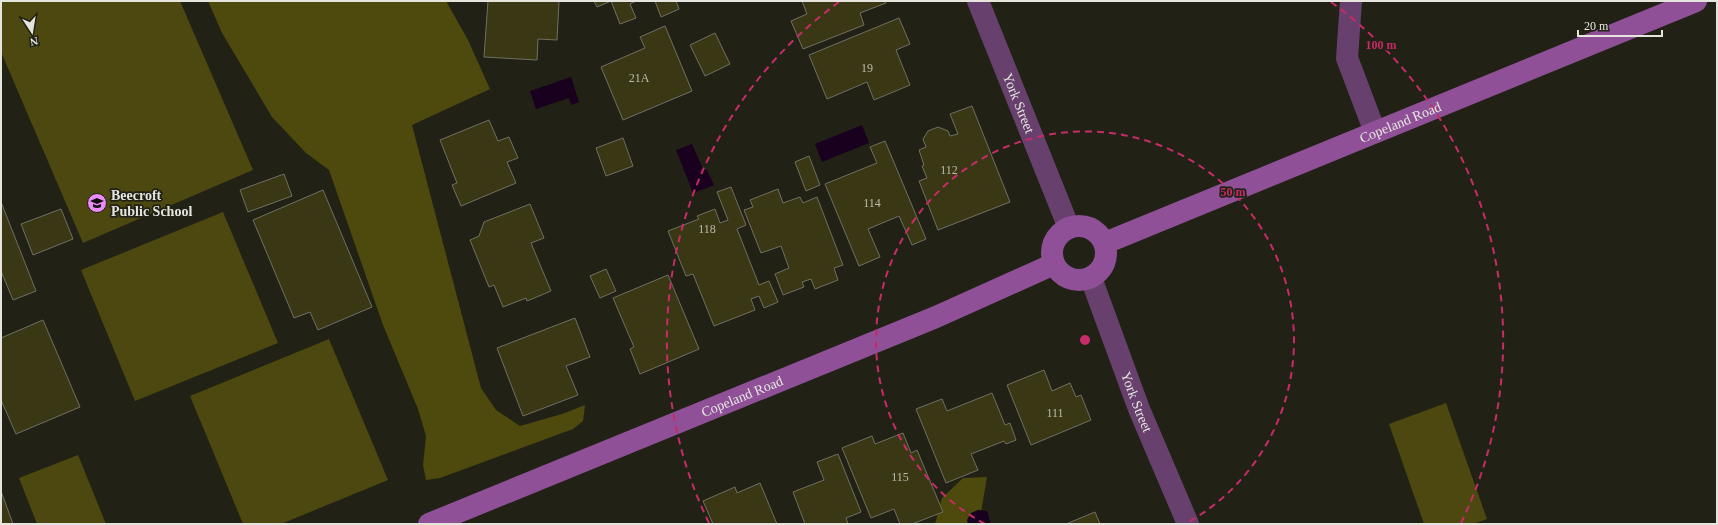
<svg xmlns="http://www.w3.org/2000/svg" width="1718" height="525" viewBox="0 0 1718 525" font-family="Georgia,serif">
	<rect width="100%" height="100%" fill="#212116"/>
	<g fill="#4c4810">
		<path d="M1,1H180L253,170L83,243L1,52Z"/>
		<path d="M223,212L278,343L135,401L81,270Z"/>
		<path d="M329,339L388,480L281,524H243L190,396Z"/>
		<path d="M1446,403L1487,519L1473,524H1424L1389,424Z"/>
		<path d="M78,455L106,524H37L19,478Z"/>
	</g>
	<g fill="#4e4a0d">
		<path d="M208,1H446L468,40L490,89L412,125L481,388L496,410L520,426L562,414L585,405L583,421L573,429L440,478L426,480L423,465L426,436L418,409L383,325L329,170L306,153L272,117L222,33Z"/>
		<path d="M987,477L980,518L985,524H935L942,498L963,478Z"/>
	</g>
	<g fill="#19001e">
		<path d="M571,77L579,102L571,105L569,98L536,109L530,91Z"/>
		<path d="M862,125L869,143L822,162L815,144Z"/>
		<path d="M692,144L703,169L707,170L714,185L693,193L676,150Z"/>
		<path d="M978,510L987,511L991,524H968L967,520L971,513Z"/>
	</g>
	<g fill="#393714" stroke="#707063">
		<path d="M488,1H559L557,40L538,39L537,60L484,57Z"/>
		<path d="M594,1H636L630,4L636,18L620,24L611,1L597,7Z"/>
		<path d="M655,1H676L679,9L661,17Z"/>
		<path d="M802,1H885L886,3L860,13L864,25L803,49L791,21L807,14Z"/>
		<path d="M899,18L910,44L896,50L910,85L874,100L867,82L827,99L809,55Z"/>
		<path d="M665,26L692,91L623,120L601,67L645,48L640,37Z"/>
		<path d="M715,33L730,64L705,76L690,45Z"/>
		<path d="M972,106L1010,202L938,230L919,181L927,178L922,166L924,165L919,150L926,147L923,139L928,131L938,127L948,131L950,136L958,134L950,114Z"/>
		<path d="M489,120L498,141L509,137L518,158L507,162L516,183L461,206L452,185L457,183L440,140Z"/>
		<path d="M623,138L633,166L606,176L596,148Z"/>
		<path d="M885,141L926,239L912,245L899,216L868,229L880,257L859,266L825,184L877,163L870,147Z"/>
		<path d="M809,156L820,185L806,191L795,162Z"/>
		<path d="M284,174L292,196L248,212L240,190Z"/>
		<path d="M731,187L746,225L737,229L759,285L769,281L778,302L764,308L759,296L751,299L755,310L714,326L693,274L686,276L668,231L699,219L697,216L715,209L720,223L728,220L717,192Z"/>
		<path d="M778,189L783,203L800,197L803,203L817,197L843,265L834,268L838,280L815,289L811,279L802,282L804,287L783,295L775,274L789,268L781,246L761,253L744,210L753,207L750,200Z"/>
		<path d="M323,190L372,307L318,330L310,312L294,318L253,220Z"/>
		<path d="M1,202L36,291L13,300L1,271Z"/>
		<path d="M530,204L544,238L531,243L551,291L527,301L526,298L503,307L494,285L489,287L470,240L479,236L484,222Z"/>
		<path d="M61,209L73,239L33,255L21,224Z"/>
		<path d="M606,269L616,291L600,298L590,276Z"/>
		<path d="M668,275L699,349L640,374L630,349L634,347L613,298Z"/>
		<path d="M575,318L590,357L566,366L578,395L523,416L497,348Z"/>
		<path d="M43,320L80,407L16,434L1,400V338Z"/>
		<path d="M1044,370L1052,391L1070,383L1076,397L1081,395L1091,420L1031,445L1007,385Z"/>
		<path d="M992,393L1005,425L1010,423L1016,440L1006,444L1004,441L971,454L978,470L946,483L916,409L942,399L947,411Z"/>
		<path d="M903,433L911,453L917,450L943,512L912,524H900L894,509L871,518L842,448L872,436L875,444Z"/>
		<path d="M838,454L861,512L846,518L848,524H805L793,492L824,480L817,462Z"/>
		<path d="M760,483L777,524H713L703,501L735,487L737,493Z"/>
		<path d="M1,491L13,524H1Z"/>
		<path d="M1095,512L1100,524H1066Z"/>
	</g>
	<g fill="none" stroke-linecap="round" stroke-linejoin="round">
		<g stroke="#67406d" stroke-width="22">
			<path id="s1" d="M978,1L1069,228"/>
			<path d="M1351,1L1347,58L1375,132"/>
			<path id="s2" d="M1091,278L1139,409L1188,524"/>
		</g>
		<g stroke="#8f5098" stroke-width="22">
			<circle cx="1079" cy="253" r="27"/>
			<path id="s3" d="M1105,243L1696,1"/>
			<path id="s4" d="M429,524L936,317L1054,264"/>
		</g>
	</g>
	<g fill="none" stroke="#c62c68" stroke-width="2" stroke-dasharray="7 5">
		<path d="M985 524A209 209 0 1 1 1185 524"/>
		<path d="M709 523A418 418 0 0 1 839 2M1331 2A418 418 0 0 1 1461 523"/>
	</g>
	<defs>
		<g id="school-disc" transform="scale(1)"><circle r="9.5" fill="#ec8cfa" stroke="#212116"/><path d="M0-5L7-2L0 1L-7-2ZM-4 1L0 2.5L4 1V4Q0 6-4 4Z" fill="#111"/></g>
	</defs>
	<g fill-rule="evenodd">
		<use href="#school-disc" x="97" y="203"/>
	</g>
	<g text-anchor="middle" stroke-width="3.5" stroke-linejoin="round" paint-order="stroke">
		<g font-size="12" fill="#babaac">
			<text x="867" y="72">19</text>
			<text x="639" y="82">21A</text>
			<text x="949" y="174">112</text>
			<text x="872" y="207">114</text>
			<text x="707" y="233">118</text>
			<text x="1055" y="417">111</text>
			<text x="900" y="481">115</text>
		</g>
		<g font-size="14" fill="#e5e5de" stroke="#212116">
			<text dy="5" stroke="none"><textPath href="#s1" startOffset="110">York Street</textPath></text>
			<text dy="5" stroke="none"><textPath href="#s3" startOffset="319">Copeland Road</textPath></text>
			<text dy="5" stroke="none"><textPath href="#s4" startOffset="338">Copeland Road</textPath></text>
			<text dy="5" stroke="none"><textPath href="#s2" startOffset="132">York Street</textPath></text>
		</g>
		<g font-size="14" font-weight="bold" fill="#e5e5de" stroke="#212116" text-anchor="start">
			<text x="111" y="200">Beecroft<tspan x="111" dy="16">Public School</tspan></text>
		</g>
	</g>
	<circle cx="1085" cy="340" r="6" fill="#c62c68" stroke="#212116" stroke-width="2"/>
	<g font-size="12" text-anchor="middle" font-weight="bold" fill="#c62c68" stroke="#212116" stroke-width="3.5" stroke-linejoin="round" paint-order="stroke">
		<text x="1381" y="49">100 m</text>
		<text x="1233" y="196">50 m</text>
	</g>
	<rect width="1718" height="525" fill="none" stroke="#e5e5de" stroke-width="4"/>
	<g transform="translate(32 32) rotate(168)" stroke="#212116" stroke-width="3" paint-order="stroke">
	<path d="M0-3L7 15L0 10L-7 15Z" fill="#e5e5de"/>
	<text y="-6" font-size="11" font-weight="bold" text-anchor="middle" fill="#e5e5de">N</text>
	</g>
	<path d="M1578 30v6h84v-6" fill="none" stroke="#e5e5de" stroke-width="2"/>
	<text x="1584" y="30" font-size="12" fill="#e5e5de" stroke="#212116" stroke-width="3" paint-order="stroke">20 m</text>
</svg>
